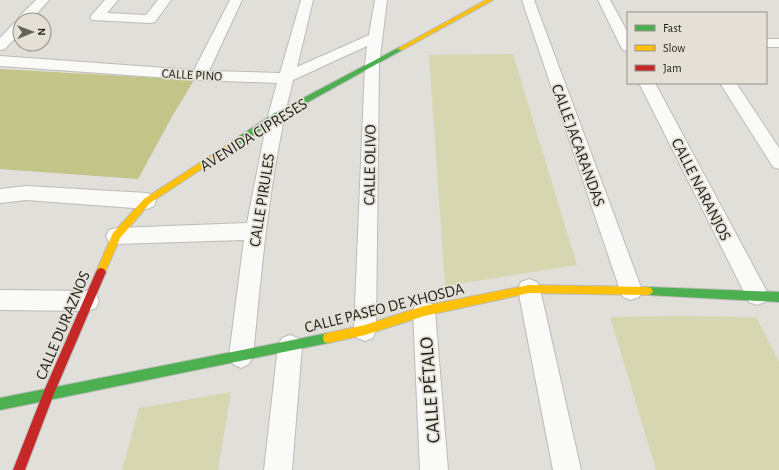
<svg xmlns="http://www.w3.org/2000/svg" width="779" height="470" viewBox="0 0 779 470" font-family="'Alegreya Sans',sans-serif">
	<rect width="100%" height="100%" fill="#e0dfda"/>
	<g fill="#d6d7b1">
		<path d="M513,54L577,265L445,286L429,55Z"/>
		<path d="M680,316L756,317L779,361V470H656L610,317Z"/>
		<path d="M231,392L218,470H122L139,408Z"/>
	</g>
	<path fill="#c2c488" d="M0,69L194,80L173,115L138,179L0,169Z"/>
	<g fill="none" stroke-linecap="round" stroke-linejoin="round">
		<g stroke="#bcbbb7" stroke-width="2">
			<g id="street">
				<path d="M36,0H49L31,20H20V33L5,49L0,50V38L15,22L18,21L17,20L19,17Z"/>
				<path d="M105,0H118L107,13L146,15L158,0H171L155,22L150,23L92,20L90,17Z"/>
				<path d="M230,0H242L209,71L280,73L301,0H313L297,67L369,35L375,0H387L379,65L376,330L373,338L365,341L357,338L354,330L365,65L367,46L293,80C270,171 262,263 253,356L249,364L241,368L233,364L229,356L244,240L116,244L109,242L106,236L109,230L116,228L247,223L268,116L277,83L199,80L0,66V56L194,70Z"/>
				<path d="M522,0H534L642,290L639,297L631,300L623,297L620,290Z"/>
				<path d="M598,0H610L628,33V51L623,50L621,47Z"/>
				<rect x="766" y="39" width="13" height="8"/>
				<path d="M639,83H655L765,288L768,295L765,302L757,305L749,302Z"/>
				<path d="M720,83H736L779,148V169L773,167Z"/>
				<path d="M26,186L147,193L154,196L156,201L154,206L147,209L26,200L0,203V189Z"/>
				<path d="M529,279L537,282L540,289L581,470H553L518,289L521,282Z"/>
				<path d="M0,290L88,291L96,294L99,301L96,308L88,311L0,310Z"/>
				<path d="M424,301L432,304L435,311L448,470H420L413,311L416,304Z"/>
				<path d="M290,335L298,338L302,346L292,470H264L278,346L282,338Z"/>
			</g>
		</g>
		<g stroke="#bcbbb7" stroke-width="2">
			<g id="fast">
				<path d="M400,47L402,48V50L279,118L238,145H232L231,143L232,141L273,114Z"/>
				<path d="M648,287L779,292V302L648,295L645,294L643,291L645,288Z"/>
				<path d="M328,333L332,334L333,338L332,342L328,343L0,410V398Z"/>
			</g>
		</g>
		<g stroke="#bcbbb7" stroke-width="2">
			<g id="slow">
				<path d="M486,0H493L402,50L397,49Z"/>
				<path d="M235,140L238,141L239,143L238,145L150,203L120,238L104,275L101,276L98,275L96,272L113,233L144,199Z"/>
				<path d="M529,285L648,287L651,288L653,291L651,294L648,295L529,293L424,316L365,335L328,343L324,342L323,338L324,334L328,333L365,325L424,306Z"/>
			</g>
		</g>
		<g stroke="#bcbbb7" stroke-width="2">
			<path id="jam" d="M101,268L104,269L106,272L53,396L25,470H13L44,391L96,272L98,269Z"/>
		</g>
		<use href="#street" fill="#fafaf9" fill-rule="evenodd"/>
		<use href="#fast" fill="#4caf50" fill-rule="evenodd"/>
		<use href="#slow" fill="#ffc107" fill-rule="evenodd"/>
		<use href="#jam" fill="#c62828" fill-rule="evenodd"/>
	</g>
	<g text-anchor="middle" stroke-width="3.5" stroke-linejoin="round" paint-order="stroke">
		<g font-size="13" fill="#1f1e1a" stroke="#e4e0d6">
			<text transform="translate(192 74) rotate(3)" y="5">CALLE PINO</text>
		</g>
		<g font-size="16" fill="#1f1e1a" stroke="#e4e0d6">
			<text transform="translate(253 134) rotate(-32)" y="6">AVENIDA CIPRESES</text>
			<text transform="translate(579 145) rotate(70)" y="6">CALLE JACARANDAS</text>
			<text transform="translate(369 165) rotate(-89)" y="6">CALLE OLIVO</text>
			<text transform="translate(702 189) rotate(63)" y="6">CALLE NARANJOS</text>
			<text transform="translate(261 200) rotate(-81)" y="6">CALLE PIRULES</text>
			<text transform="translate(384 307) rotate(-14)" y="6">CALLE PASEO DE XHOSDA</text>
			<text transform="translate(62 325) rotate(-67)" y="6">CALLE DURAZNOS</text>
		</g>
		<g font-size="19" fill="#1f1e1a" stroke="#e4e0d6">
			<text transform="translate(429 390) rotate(-94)" y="7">CALLE PÉTALO</text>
		</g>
	</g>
	<rect x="627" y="12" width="140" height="72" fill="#e4e0d6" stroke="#95928b"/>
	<rect x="635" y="25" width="20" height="6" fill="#4caf50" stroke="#95928b"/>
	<text x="663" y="32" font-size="12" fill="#1f1e1a">Fast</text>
	<rect x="635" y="45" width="20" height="6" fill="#ffc107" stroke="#95928b"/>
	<text x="663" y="52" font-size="12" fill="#1f1e1a">Slow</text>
	<rect x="635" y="65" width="20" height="6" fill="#c62828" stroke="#95928b"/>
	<text x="663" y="72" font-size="12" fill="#1f1e1a">Jam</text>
	<g transform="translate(32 32) rotate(89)"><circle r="19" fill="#e4e0d6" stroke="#95928b"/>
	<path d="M0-3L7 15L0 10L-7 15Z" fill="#63625d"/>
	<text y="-6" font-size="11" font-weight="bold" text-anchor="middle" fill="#1f1e1a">N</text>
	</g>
</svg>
